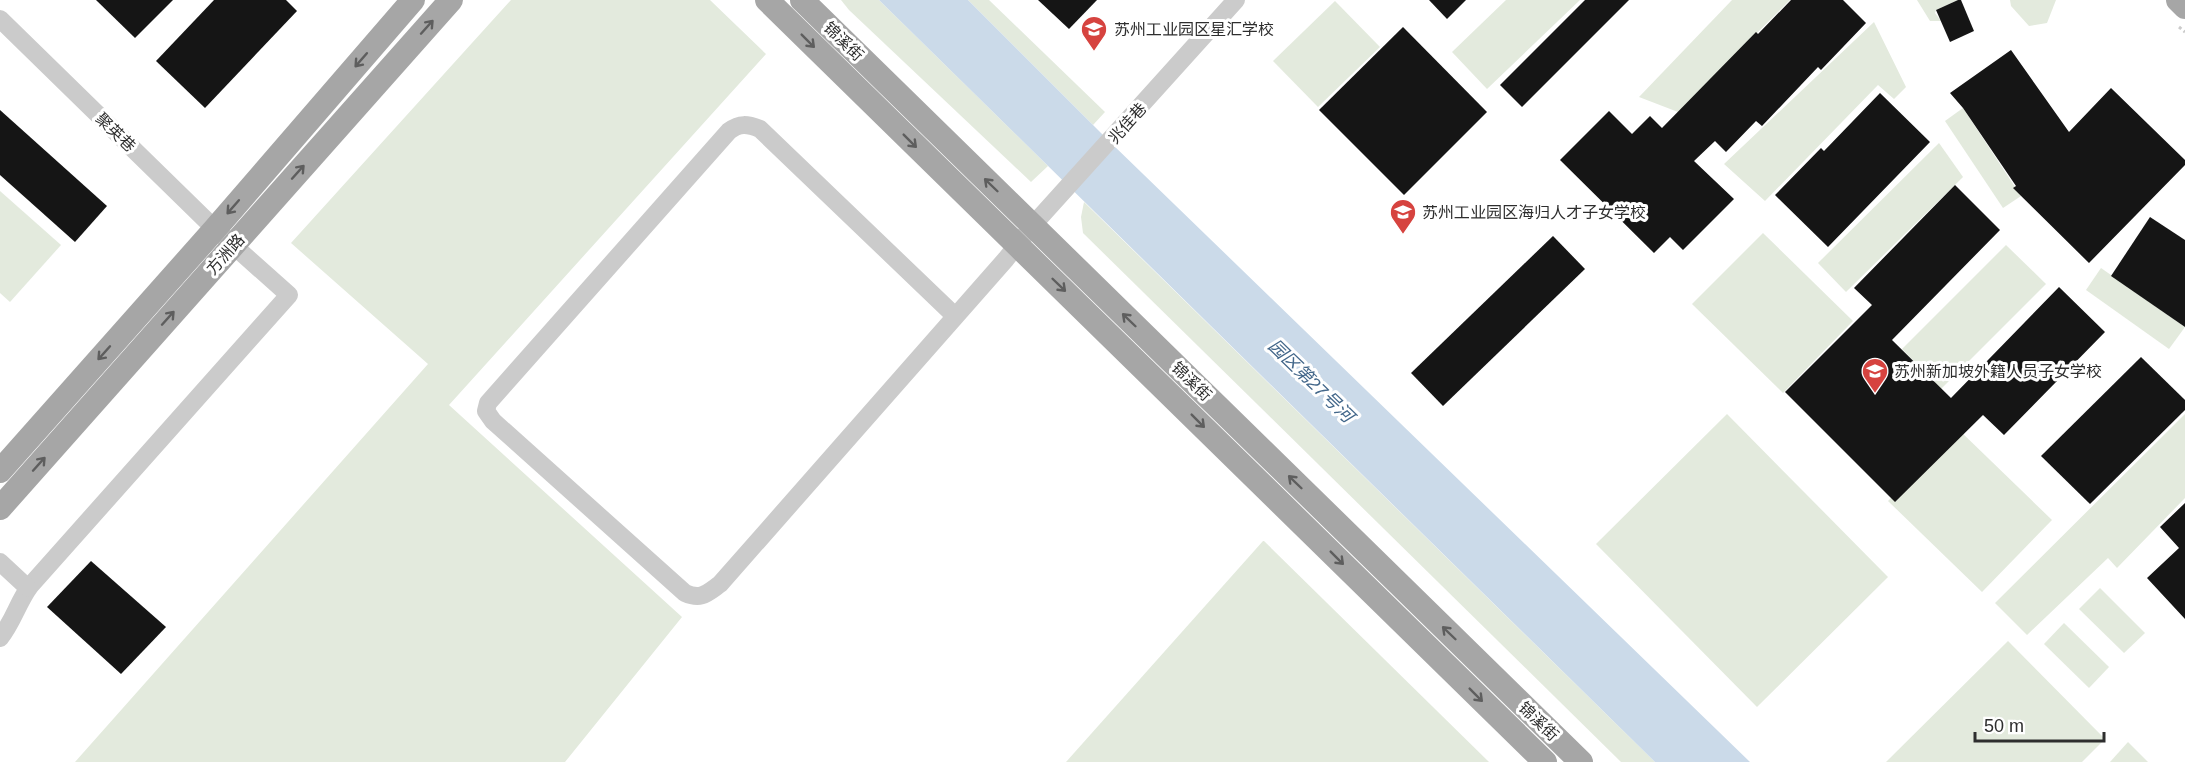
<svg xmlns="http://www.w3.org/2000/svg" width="2185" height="762" viewBox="0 0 2185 762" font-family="Arial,'Noto Sans SC',sans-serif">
	<rect width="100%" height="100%" fill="#fff"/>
	<g fill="#e3eadd">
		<path d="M511,0H710L766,54L449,405L682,617L565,762H75L428,364L291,243Z"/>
		<path d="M841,0H879L1048,166L1031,182L849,10Z"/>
		<path d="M968,0H989L1105,112L1093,125Z"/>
		<path d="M1506,0H1580L1487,89L1452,52Z"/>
		<path d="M1732,0H1790L1678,112L1639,97Z"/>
		<path d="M1917,0H1958L1936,10L1935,13L1941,21H1930Z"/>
		<path d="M2010,0H2056L2047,23L2029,26L2011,6Z"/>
		<path d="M1335,1L1380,47L1318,107L1273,61Z"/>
		<path d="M1874,22L1906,87L1894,99L1878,85L1765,201L1724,164Z"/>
		<path d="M1963,108L2021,196L2003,208L1945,121Z"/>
		<path d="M1939,143L1963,177L1846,292L1818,263Z"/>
		<path d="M0,191L61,245L10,302L0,293Z"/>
		<path d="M1084,202L1655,762H1621L1083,233L1081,217Z"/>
		<path d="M1763,233L1853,321L1783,393L1692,304Z"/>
		<path d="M2006,245L2046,284L1941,389L1902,349Z"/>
		<path d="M2101,268L2185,327L2169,349L2086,290Z"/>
		<path d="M1727,414L1888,577L1757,707L1596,544Z"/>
		<path d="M2185,414V498L2117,568L2108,558L2027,635L1995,603Z"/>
		<path d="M1958,429L2052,520L1982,592L1888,501Z"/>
		<path d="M1263,541H1264L1489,762H1066Z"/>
		<path d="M2100,588L2145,633L2124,653L2079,609Z"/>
		<path d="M2064,623L2109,667L2089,688L2044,644Z"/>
		<path d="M2008,641L2105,739L2082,762H1886Z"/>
		<path d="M2128,742L2148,762H2110Z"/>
	</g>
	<path fill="#cbdae9" d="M879,0H968L1110,142L1750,762H1655Z"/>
	<g fill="#151515">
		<path d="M96,0H173L135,38Z"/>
		<path d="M214,0H286L297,11L205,108L156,61Z"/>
		<path d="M1038,0H1097L1069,29Z"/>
		<path d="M1429,0H1466L1447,19Z"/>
		<path d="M1585,0H1629L1522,107L1500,85Z"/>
		<path d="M1791,0H1843L1866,23L1821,70L1818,67L1762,126L1756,121L1726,152L1715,141L1694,161L1734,199L1683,250L1670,237L1654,253L1560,160L1609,111L1632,134L1650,116L1662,128L1756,32L1758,34Z"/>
		<path d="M1958,0H1961L1974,31L1950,42L1936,10Z"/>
		<path d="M1403,27L1487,112L1404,195L1319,110Z"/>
		<path d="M2011,50L2069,132L2111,88L2185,160V165L2089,263L2013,188L2016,186L1963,108L1950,93Z"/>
		<path d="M1880,93L1930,142L1828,247L1775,195L1821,148L1824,151Z"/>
		<path d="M0,110L107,206L75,242L0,175Z"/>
		<path d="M1955,185L2000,230L1892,340L1951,398L2059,287L2105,332L2004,435L1983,415L1895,502L1785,392L1872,305L1854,288Z"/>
		<path d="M2150,217L2185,240V327L2111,276Z"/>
		<path d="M1553,236L1585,269L1443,406L1411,373Z"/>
		<path d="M2141,357L2185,400V410L2090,504L2041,456Z"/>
		<path d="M2185,503V619L2147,578L2179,548L2160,527Z"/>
		<path d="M91,561L166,627L121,674L47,607Z"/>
	</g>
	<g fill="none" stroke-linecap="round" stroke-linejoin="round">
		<path stroke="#cbcbcb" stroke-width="3" stroke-dasharray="3 3" stroke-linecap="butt" d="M2179,27L2185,32"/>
		<g stroke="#cbcbcb" stroke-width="18">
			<path d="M0,19L215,229L289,295L30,586C18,602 13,622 0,638"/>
			<path d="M955,316L760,129C747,124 740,123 729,131L488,403L486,411L493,421L685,593C701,600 706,594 720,584L1006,259L1033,225L1236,0"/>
			<path d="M0,562L28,588"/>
		</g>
		<g stroke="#a6a6a6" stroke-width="24">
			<path d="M767,0L1545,762"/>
			<path d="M802,0L1581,762"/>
			<path d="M2178,0L2185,7"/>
			<path d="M0,471L215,229L413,0"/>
			<path d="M0,508L451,0"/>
		</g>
	</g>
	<defs><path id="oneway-shaft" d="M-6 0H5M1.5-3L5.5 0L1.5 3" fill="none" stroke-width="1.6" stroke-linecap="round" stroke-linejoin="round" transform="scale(1.5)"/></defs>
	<g stroke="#5e5e5e">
		<use href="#oneway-shaft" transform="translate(427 27) rotate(-48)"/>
		<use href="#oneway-shaft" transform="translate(808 41) rotate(45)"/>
		<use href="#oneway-shaft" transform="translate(361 60) rotate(131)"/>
		<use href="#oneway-shaft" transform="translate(910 141) rotate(45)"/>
		<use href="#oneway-shaft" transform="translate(298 172) rotate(-48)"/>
		<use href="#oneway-shaft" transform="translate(991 185) rotate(-136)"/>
		<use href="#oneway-shaft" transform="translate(233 207) rotate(131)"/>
		<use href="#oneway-shaft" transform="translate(1059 285) rotate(44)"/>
		<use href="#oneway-shaft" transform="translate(168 318) rotate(-48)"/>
		<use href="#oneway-shaft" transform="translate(1129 320) rotate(-136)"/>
		<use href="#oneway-shaft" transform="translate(104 353) rotate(132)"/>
		<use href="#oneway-shaft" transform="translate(1198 421) rotate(45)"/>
		<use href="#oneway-shaft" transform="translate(39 464) rotate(-48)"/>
		<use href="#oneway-shaft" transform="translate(1295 482) rotate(-136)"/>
		<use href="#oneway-shaft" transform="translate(1337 558) rotate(45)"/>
		<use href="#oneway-shaft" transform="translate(1449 633) rotate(-136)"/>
		<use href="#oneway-shaft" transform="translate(1476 695) rotate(45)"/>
	</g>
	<defs>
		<g id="school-pin" transform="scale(1.35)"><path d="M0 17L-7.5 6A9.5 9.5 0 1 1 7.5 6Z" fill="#d6433f" stroke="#fff"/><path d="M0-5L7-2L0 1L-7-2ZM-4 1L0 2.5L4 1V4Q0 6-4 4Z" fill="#fff"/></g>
	</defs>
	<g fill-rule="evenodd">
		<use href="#school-pin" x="1094" y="29"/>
		<use href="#school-pin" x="1403" y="212"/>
		<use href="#school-pin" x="1875" y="371"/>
	</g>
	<g text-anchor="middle" stroke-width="6" stroke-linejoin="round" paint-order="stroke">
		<g font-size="16" fill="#2e2e2e" stroke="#fff" text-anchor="start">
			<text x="1114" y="35">苏州工业园区星汇学校</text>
			<text x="1422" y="218">苏州工业园区海归人才子女学校</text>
			<text x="1894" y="377">苏州新加坡外籍人员子女学校</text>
		</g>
		<g font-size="16" fill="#2e2e2e" stroke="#fff">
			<text transform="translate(844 41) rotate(44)" y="6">锦溪街</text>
			<text transform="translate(1127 123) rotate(-48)" y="6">兆佳巷</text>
			<text transform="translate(116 132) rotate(44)" y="6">聚英巷</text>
			<text transform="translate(225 254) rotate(-48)" y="6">方洲路</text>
			<text transform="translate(1192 381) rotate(44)" y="6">锦溪街</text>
			<text transform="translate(1539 721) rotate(44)" y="6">锦溪街</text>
		</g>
		<g font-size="18" font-style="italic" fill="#43678a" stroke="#fff">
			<text transform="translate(1311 381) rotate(44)" y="6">园区第27号河</text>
		</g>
	</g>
	<path d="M1975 732v9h129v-9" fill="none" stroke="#2e2e2e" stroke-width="3"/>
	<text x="1984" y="732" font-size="18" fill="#2e2e2e" stroke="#ffffff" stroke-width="4.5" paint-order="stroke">50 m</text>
</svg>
